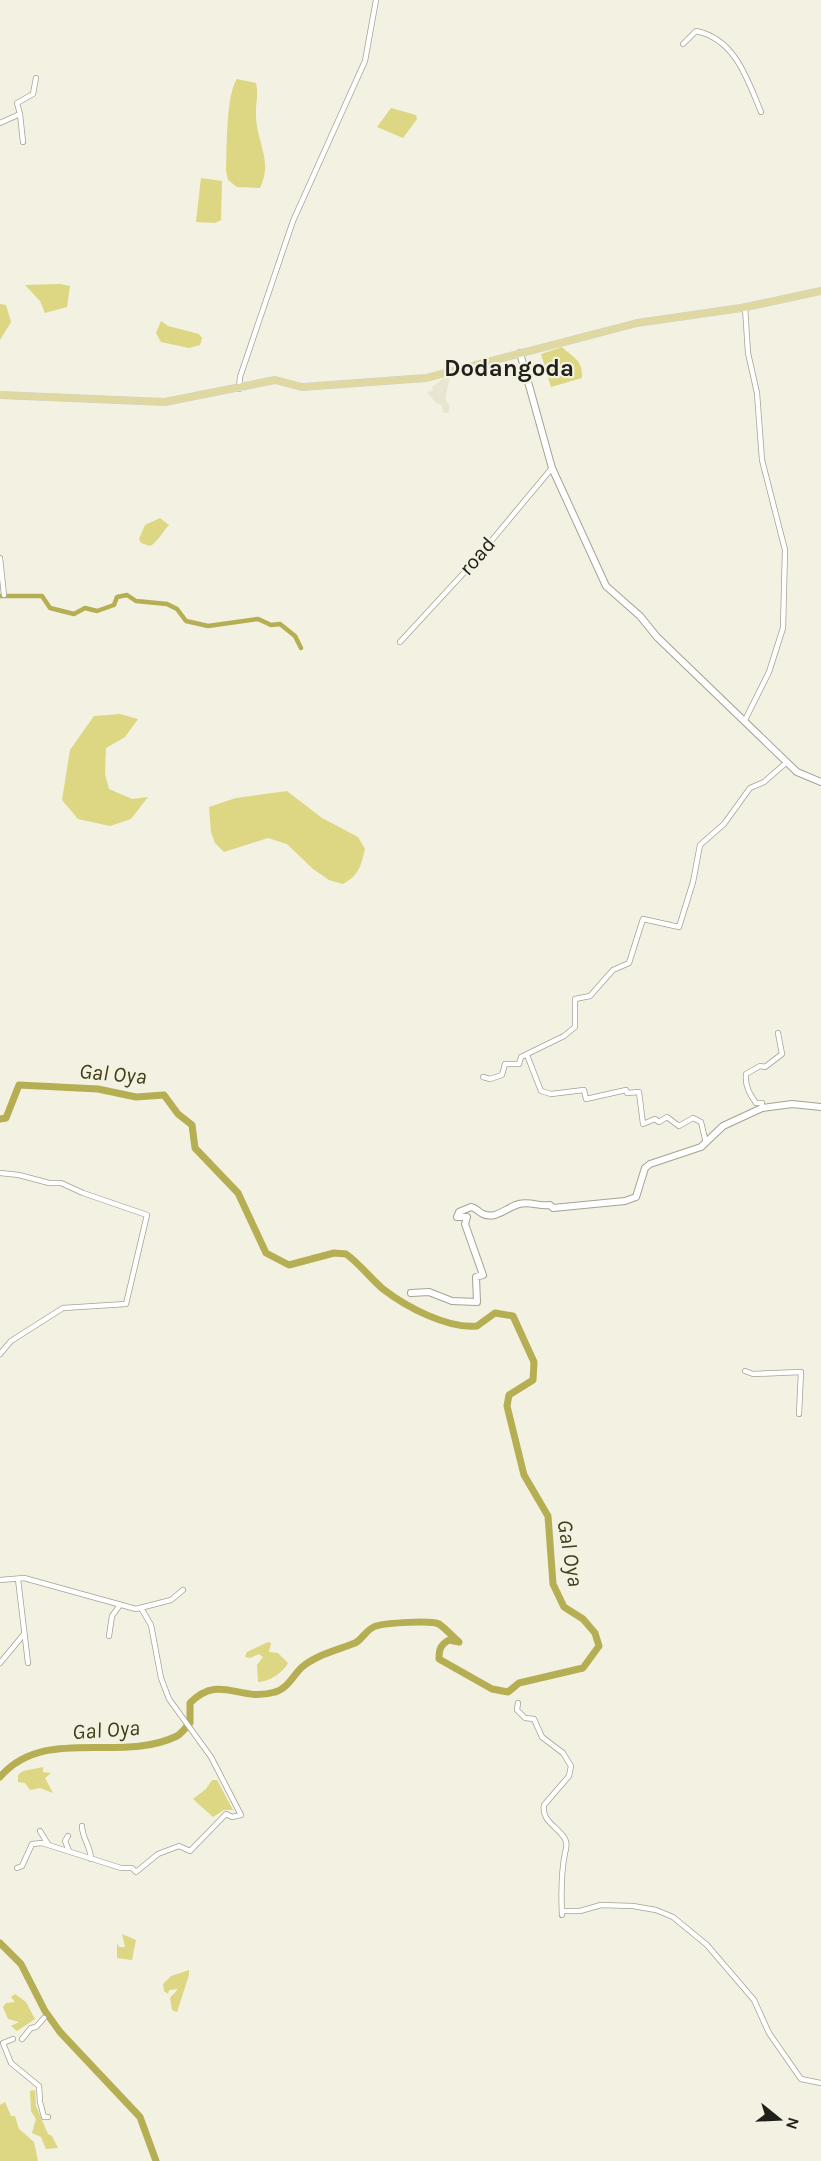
<svg xmlns="http://www.w3.org/2000/svg" width="821" height="2161" viewBox="0 0 821 2161" font-family="Karla,sans-serif">
	<rect width="100%" height="100%" fill="#f2f1e2"/>
	<path fill="#e8e6cf" d="M450,378L445,398L450,407L448,413H443L442,405L436,403L427,392L433,391L432,387L443,379Z"/>
	<g fill="#ddd682">
		<path d="M237,79L256,83C259,97 255,104 256,117C257,143 273,161 260,188L237,187L228,180L226,171C227,149 226,94 237,79Z"/>
		<path d="M391,108L416,115L417,119L403,138L377,127Z"/>
		<path d="M201,178L222,181L221,220L215,223L196,222Z"/>
		<path d="M60,284L70,286L67,307L45,313L40,301L25,285Z"/>
		<path d="M0,304L6,305L11,322L0,340Z"/>
		<path d="M161,321L168,326L199,334L202,338L200,345L189,348L161,342L156,333Z"/>
		<path d="M562,347C573,358 583,359 582,378L551,387L541,354Z"/>
		<path d="M160,518L169,525C163,531 157,543 150,546L141,543L139,539L145,525Z"/>
		<path d="M120,714L138,719L125,737L106,748L105,774L109,789L132,799L148,797L131,819L110,826L78,819L62,800L70,750L94,716Z"/>
		<path d="M287,791L322,818L358,837L365,849C361,866 359,875 343,884L329,880L313,869L287,844L268,838L224,852L215,843L211,832L209,807L236,798Z"/>
		<path d="M268,1642L271,1643L269,1652L278,1653L288,1663C283,1673 268,1682 258,1682L257,1665L263,1657L259,1654L250,1658L245,1657L247,1652Z"/>
		<path d="M43,1767V1772L51,1773L45,1778L53,1793L40,1788L30,1790L25,1783L18,1782V1775L23,1771Z"/>
		<path d="M212,1780H217L233,1810H224L213,1817L193,1799L206,1789Z"/>
		<path d="M122,1934L136,1940L132,1960L117,1958V1943L119,1947H125Z"/>
		<path d="M189,1970V1975L177,2012L172,2010L170,1998L178,1989L169,1990L168,1994L164,1991L163,1984L171,1976Z"/>
		<path d="M15,1994L26,2002L35,2019L17,2031L11,2026L19,2022L8,2019L3,2007L6,2003L15,2002L11,1997Z"/>
		<path d="M35,2090L36,2106L48,2134L52,2136L58,2148L46,2149L41,2137L32,2133L36,2119L31,2111L30,2091Z"/>
		<path d="M5,2102L11,2116H15L19,2129L34,2142L38,2161H0V2105Z"/>
	</g>
	<g fill="none" stroke-linecap="round" stroke-linejoin="round">
		<path stroke="#b6ae53" stroke-width="4.5" d="M0,596H42L50,608L74,614L85,608L97,611L114,605L117,597L127,595L136,601L167,604L177,609L186,621L208,626L258,619L271,625L280,624L295,636L301,648"/>
		<g stroke="#b6ae53" stroke-width="7">
			<path d="M0,1119L6,1118L19,1085L98,1089L136,1097L164,1095L178,1114L192,1125L195,1148L238,1193L266,1253L289,1265L334,1253L346,1254C360,1264 370,1278 383,1289C406,1307 448,1329 477,1326L495,1313L513,1316L534,1362L533,1380L509,1395L507,1406L524,1475L548,1516L553,1584L564,1607L583,1619L595,1633L599,1646L583,1668L519,1683L508,1692L492,1689L439,1659C439,1650 440,1645 449,1640L459,1642C453,1637 445,1628 439,1624C431,1620 386,1623 376,1626C366,1629 363,1639 355,1643C338,1650 315,1655 301,1668C293,1676 287,1689 275,1692C239,1703 220,1673 190,1703V1723C186,1727 182,1733 177,1736C120,1764 45,1725 0,1777"/>
			<path d="M0,1943L21,1964L45,2011L60,2032L140,2117L156,2161"/>
		</g>
		<g stroke="#a4a394" stroke-width="6">
			<g id="minor">
				<path d="M685,42L683,44L696,31C735,39 747,78 761,112"/>
				<path d="M20,114L23,142"/>
				<path d="M0,123L20,114L17,103L33,94L36,78"/>
				<path d="M745,307L748,353L757,393L762,460L785,550L783,628L769,672L745,720"/>
				<path d="M239,389L240,377L293,221L365,61L376,0"/>
				<path d="M0,558L4,595"/>
				<path d="M400,642L472,564L552,468"/>
				<path d="M527,1055L541,1091L551,1094L584,1090L586,1099L626,1090L627,1093L639,1092L643,1124L655,1119L659,1122L667,1117L679,1126L693,1118L701,1122L706,1143"/>
				<path d="M483,1077L490,1079L502,1075L505,1064H519L521,1057L564,1036L575,1027V999L590,996L613,970L629,963L643,919L679,927L693,882L700,845L724,824L750,788L764,782L787,762"/>
				<path d="M762,1108V1103H756C749,1093 745,1086 746,1074L760,1066L765,1067L782,1054L778,1033"/>
				<path d="M0,1173L19,1175L49,1183H61L83,1193L147,1215L126,1304L63,1308L11,1341L0,1354"/>
				<path d="M745,1371L753,1374L801,1372L799,1414"/>
				<path d="M18,1579L28,1663"/>
				<path d="M0,1580L24,1578L136,1609L171,1600L183,1590"/>
				<path d="M109,1636L112,1616L120,1605"/>
				<path d="M0,1663L24,1634"/>
				<path d="M518,1703L517,1710L525,1718L534,1719L542,1737L563,1753L571,1766L569,1776L544,1805C541,1822 559,1827 565,1839C568,1844 566,1849 565,1853C561,1873 561,1894 562,1915"/>
				<path d="M82,1826C82,1838 91,1847 91,1859"/>
				<path d="M40,1831L48,1844"/>
				<path d="M68,1836L65,1841L69,1851"/>
				<path d="M17,1868L22,1866L32,1844L42,1843L121,1868H132L136,1872L158,1854L179,1846L190,1851L226,1814L232,1817L241,1815L211,1757L169,1699L161,1678L151,1625L141,1608"/>
				<path d="M562,1911H580L601,1905L633,1906L656,1910L673,1917L707,1945L754,2000L769,2033L801,2079L821,2083"/>
				<path d="M13,2039L3,2043L11,2063L39,2086L40,2102L44,2117H48"/>
				<path d="M22,2039L31,2028L36,2027L44,2018"/>
			</g>
		</g>
		<g stroke="#a4a394" stroke-width="8">
			<g id="secondary">
				<path d="M520,353L552,468L606,586L640,616L657,637L797,772L821,782"/>
				<path d="M411,1293L429,1292L452,1301L477,1302L476,1277L483,1275L465,1224L467,1217H457L459,1212L471,1207C477,1208 478,1212 483,1214C496,1220 507,1207 519,1204C530,1201 541,1207 550,1205L553,1208L625,1201L636,1197L645,1168L650,1164L701,1147L723,1126L762,1108L792,1104L821,1107"/>
			</g>
		</g>
		<g stroke="#d2d2d1" stroke-width="8">
			<path id="primary" d="M0,395L165,402L275,380L302,387L426,378L637,323L741,308L821,291"/>
		</g>
		<use href="#minor" stroke="#fff" stroke-width="4.5"/>
		<use href="#secondary" stroke="#fff" stroke-width="6"/>
		<use href="#primary" stroke="#dfd9a1" stroke-width="7"/>
	</g>
	<g text-anchor="middle" stroke-width="4.5" stroke-linejoin="round" paint-order="stroke">
		<g font-size="21" fill="#201f1a" stroke="#f2f1e2">
			<text transform="translate(477 556) rotate(-49)" y="7">road</text>
		</g>
		<g font-size="22" font-style="italic" fill="#403d16" stroke="#f2f1e2">
			<text transform="translate(113 1073) rotate(5)" y="8">Gal Oya</text>
			<text transform="translate(571 1553) rotate(80)" y="8">Gal Oya</text>
			<text transform="translate(106 1729) rotate(-4)" y="8">Gal Oya</text>
		</g>
		<g font-size="24" font-weight="bold" fill="#201f1a" stroke="#f2f1e2">
			<text x="509" y="376">Dodangoda</text>
		</g>
	</g>
	<g transform="translate(779 2119) rotate(108)" stroke="#f2f1e2" stroke-width="4.5" paint-order="stroke">
	<path d="M0-4.5L10 22L0 15L-10 22Z" fill="#201f1a"/>
	<text y="-9" font-size="16" font-weight="bold" text-anchor="middle" fill="#201f1a">N</text>
	</g>
</svg>
